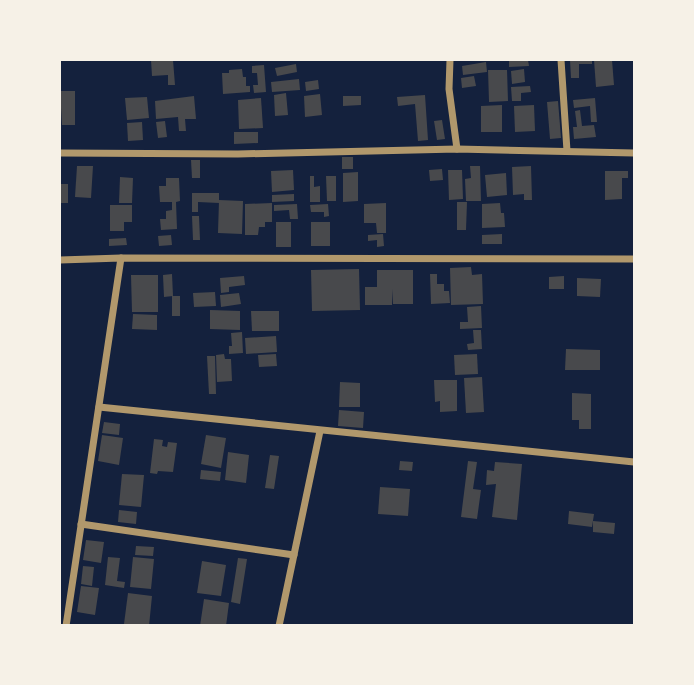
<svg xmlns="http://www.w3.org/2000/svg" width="694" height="685" viewBox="0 0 694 685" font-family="Lato,sans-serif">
	<rect width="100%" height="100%" fill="#14213d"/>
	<g fill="#48494c">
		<path d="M151,60H173L175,85H168V75L152,76Z"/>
		<path d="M509,60H528L529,66L509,67Z"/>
		<path d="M570,60H592V64H579V78H571Z"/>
		<path d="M594,60H612L614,85L596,87Z"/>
		<path d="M486,62L487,72L463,75L462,66Z"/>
		<path d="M296,64L297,72L277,76L275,68Z"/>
		<path d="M264,65L266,92L254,93L253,85H258L257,73H252V66Z"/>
		<path d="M242,69L243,77H246V86H250V92L223,94L222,73H229V70Z"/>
		<path d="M524,69L525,82L512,84L511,71Z"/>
		<path d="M488,70H507L508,101L489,102Z"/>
		<path d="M474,76L476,86L462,88L461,78Z"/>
		<path d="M299,79L300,90L272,92L271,82Z"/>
		<path d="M318,80L319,89L306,91L305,82Z"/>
		<path d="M530,86L531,92L521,93V101H512L511,87Z"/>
		<path d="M60,91H75V125H62Z"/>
		<path d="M286,93L288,115L275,116L274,95Z"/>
		<path d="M320,94L322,115L305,117L304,96Z"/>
		<path d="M425,95L428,140L418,141L415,104L398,106L397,97Z"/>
		<path d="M194,96L196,119H185L186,131H179L178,117L156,119L155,101Z"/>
		<path d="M343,96H361V105L343,106Z"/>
		<path d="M147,97L149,118L127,120L125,98Z"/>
		<path d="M261,98L263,128L239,129L238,100Z"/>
		<path d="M595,98L597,122H591L590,106L574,108L573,100Z"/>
		<path d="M558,101L561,138L550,139L547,102Z"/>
		<path d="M502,105V132H481V106Z"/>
		<path d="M534,105L535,131L515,132L514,106Z"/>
		<path d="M580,110L582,126L594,125L596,137L574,139L573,127H577L575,111Z"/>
		<path d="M442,120L445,139L437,140L434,121Z"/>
		<path d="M165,121L167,137L158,138L156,122Z"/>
		<path d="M142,122L143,140L128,141L127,123Z"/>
		<path d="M234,132H258V143L234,144Z"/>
		<rect x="342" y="157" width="11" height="12"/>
		<path d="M191,160H200V178H192Z"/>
		<path d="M77,166H93L91,198L75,197Z"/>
		<path d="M470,166H480L481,201H466L465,179L471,178Z"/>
		<path d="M531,166L532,200H524V194L513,195L512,167Z"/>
		<path d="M442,169L443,180L430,181L429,170Z"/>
		<path d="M293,170L294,190L272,192L271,171Z"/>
		<path d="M448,170H462L463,199L449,200Z"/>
		<path d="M605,171H628V178H622V199L605,200Z"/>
		<path d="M358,172V201L343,202V173Z"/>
		<path d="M506,173L507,195L487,197L485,175Z"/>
		<path d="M310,176H314V187L320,186V202H310Z"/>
		<path d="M326,176H336V201H327Z"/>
		<path d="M120,177L133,178L132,203H119Z"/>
		<path d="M166,178H179L180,201L176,202L177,229L161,230L160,219H166V211L172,210V202H160L159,186H166Z"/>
		<rect x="60" y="184" width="8" height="19"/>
		<path d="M192,193H219V203L198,202V212H192Z"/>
		<path d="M294,194V201L272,202V195Z"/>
		<path d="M219,200L243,201L242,234L218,233Z"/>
		<path d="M457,202H467L466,230H457Z"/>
		<path d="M272,203V222H265V227H259L258,235H245V204Z"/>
		<path d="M386,203V233H377L376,223H364V204Z"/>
		<path d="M500,203L501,213H504L505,227L482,228V204Z"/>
		<path d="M297,204L298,219H290L289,210L274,211V205Z"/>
		<path d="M328,204L329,216L324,217V212H311L310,205Z"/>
		<path d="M110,205H132V222H124V231H110Z"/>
		<path d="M192,216H199L200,240H193Z"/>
		<rect x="276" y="222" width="15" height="25"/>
		<rect x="311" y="222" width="19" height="24"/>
		<path d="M383,234L384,246L377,247V240L368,241V235Z"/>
		<path d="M502,234V244H482V235Z"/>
		<path d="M171,235L172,245L159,246L158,236Z"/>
		<path d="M126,238L127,245L109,246V239Z"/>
		<path d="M471,267L472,275L482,274L483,304L451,305L450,268Z"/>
		<path d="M359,269L360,310L312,311L311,270Z"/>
		<path d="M377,270H413V304H393L392,289V305H365V287H377Z"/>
		<path d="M172,274L173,296L164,297L163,275Z"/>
		<path d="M430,274H437V284H444V291H449L450,303L431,304Z"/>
		<path d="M131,275H158V312H132Z"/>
		<path d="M244,276L245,285L229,287V292L221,293L220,278Z"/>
		<path d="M564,276V289H549V277Z"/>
		<path d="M577,278L601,279L600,297L577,296Z"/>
		<path d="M215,292L216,306L194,307L193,293Z"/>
		<path d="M239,293L241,304L221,307L220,295Z"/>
		<rect x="172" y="296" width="8" height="20"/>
		<path d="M481,306L482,328L460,329V322H468L467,307Z"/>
		<path d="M210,310L240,311V330L210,329Z"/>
		<path d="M251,311H279V331H252Z"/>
		<path d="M133,314L157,315V330L132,329Z"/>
		<path d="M473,330H481L482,349L468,350L467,344L474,343Z"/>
		<path d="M242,332L243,353L229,354V346H232L231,333Z"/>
		<path d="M276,336L277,352L246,354L245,338Z"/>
		<path d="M566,349L600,350V370H565Z"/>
		<path d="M224,354L225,359H231L232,381L217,382L216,355Z"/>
		<path d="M276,354L277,366L259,367L258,355Z"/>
		<path d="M477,354L478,374L455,375L454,355Z"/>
		<path d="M207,356H215L216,394H209Z"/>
		<path d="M482,377L484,412L466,413L464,378Z"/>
		<path d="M434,380H457V411L440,412V401L435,402Z"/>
		<path d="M340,382L360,383V407H339Z"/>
		<path d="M572,393L591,394V429H579V420H572Z"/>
		<path d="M339,410L364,412L363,428L338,426Z"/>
		<path d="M104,422L120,424L119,435L102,433Z"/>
		<path d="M102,435L123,438L119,465L98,461Z"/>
		<path d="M206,435L226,438L221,468L201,464Z"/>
		<path d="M154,439L163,440L162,446L167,447L168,442L177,443L173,472L158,471L157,474L150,473Z"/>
		<path d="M228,452L249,455L246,483L225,480Z"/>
		<path d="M270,455L279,456L274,489L265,488Z"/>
		<path d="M400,461L413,462L412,471L399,470Z"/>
		<path d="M468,461L477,462L473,489L481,490L477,519L461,517Z"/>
		<path d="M495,462L522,464L517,520L492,517L496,484L486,485L487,470L494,471Z"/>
		<path d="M201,470L221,472L220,481L200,479Z"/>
		<path d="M122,474L144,475L141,507L119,505Z"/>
		<path d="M380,487L410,489L408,516L378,514Z"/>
		<path d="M119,510L137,512L136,524L118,522Z"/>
		<path d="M569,511L594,514L592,527L568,524Z"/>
		<path d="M593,521L615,523L614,534L593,532Z"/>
		<path d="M86,540L104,542L101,563L83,560Z"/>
		<path d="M136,546L154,547L153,556L135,555Z"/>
		<path d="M108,557L120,558L117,581L125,582L124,588L105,585Z"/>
		<path d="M133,557L154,559L151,589L130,587Z"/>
		<path d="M238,558L247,559L240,604L231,602Z"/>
		<path d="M202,561L226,565L221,596L197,593Z"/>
		<path d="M83,566L94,567L92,586L81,584Z"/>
		<path d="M81,586L99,588L95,615L77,612Z"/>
		<path d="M128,593L152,596L149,626L124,624Z"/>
		<path d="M204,599L229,603L226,626H200Z"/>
	</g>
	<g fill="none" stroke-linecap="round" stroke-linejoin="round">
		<g stroke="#b1986c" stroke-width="7">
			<path d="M450,60L449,89L457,149"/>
			<path d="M561,60L567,151"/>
			<path d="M60,153L238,154L457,149L634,153"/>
			<path d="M60,260L121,258L634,259"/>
			<path d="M99,407L634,462"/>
			<path d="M81,524L294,555"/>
			<path d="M66,626L121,258"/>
			<path d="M279,626L320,431"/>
		</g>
	</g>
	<rect width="694" height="685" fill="none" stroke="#f6f1e7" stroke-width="122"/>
</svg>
